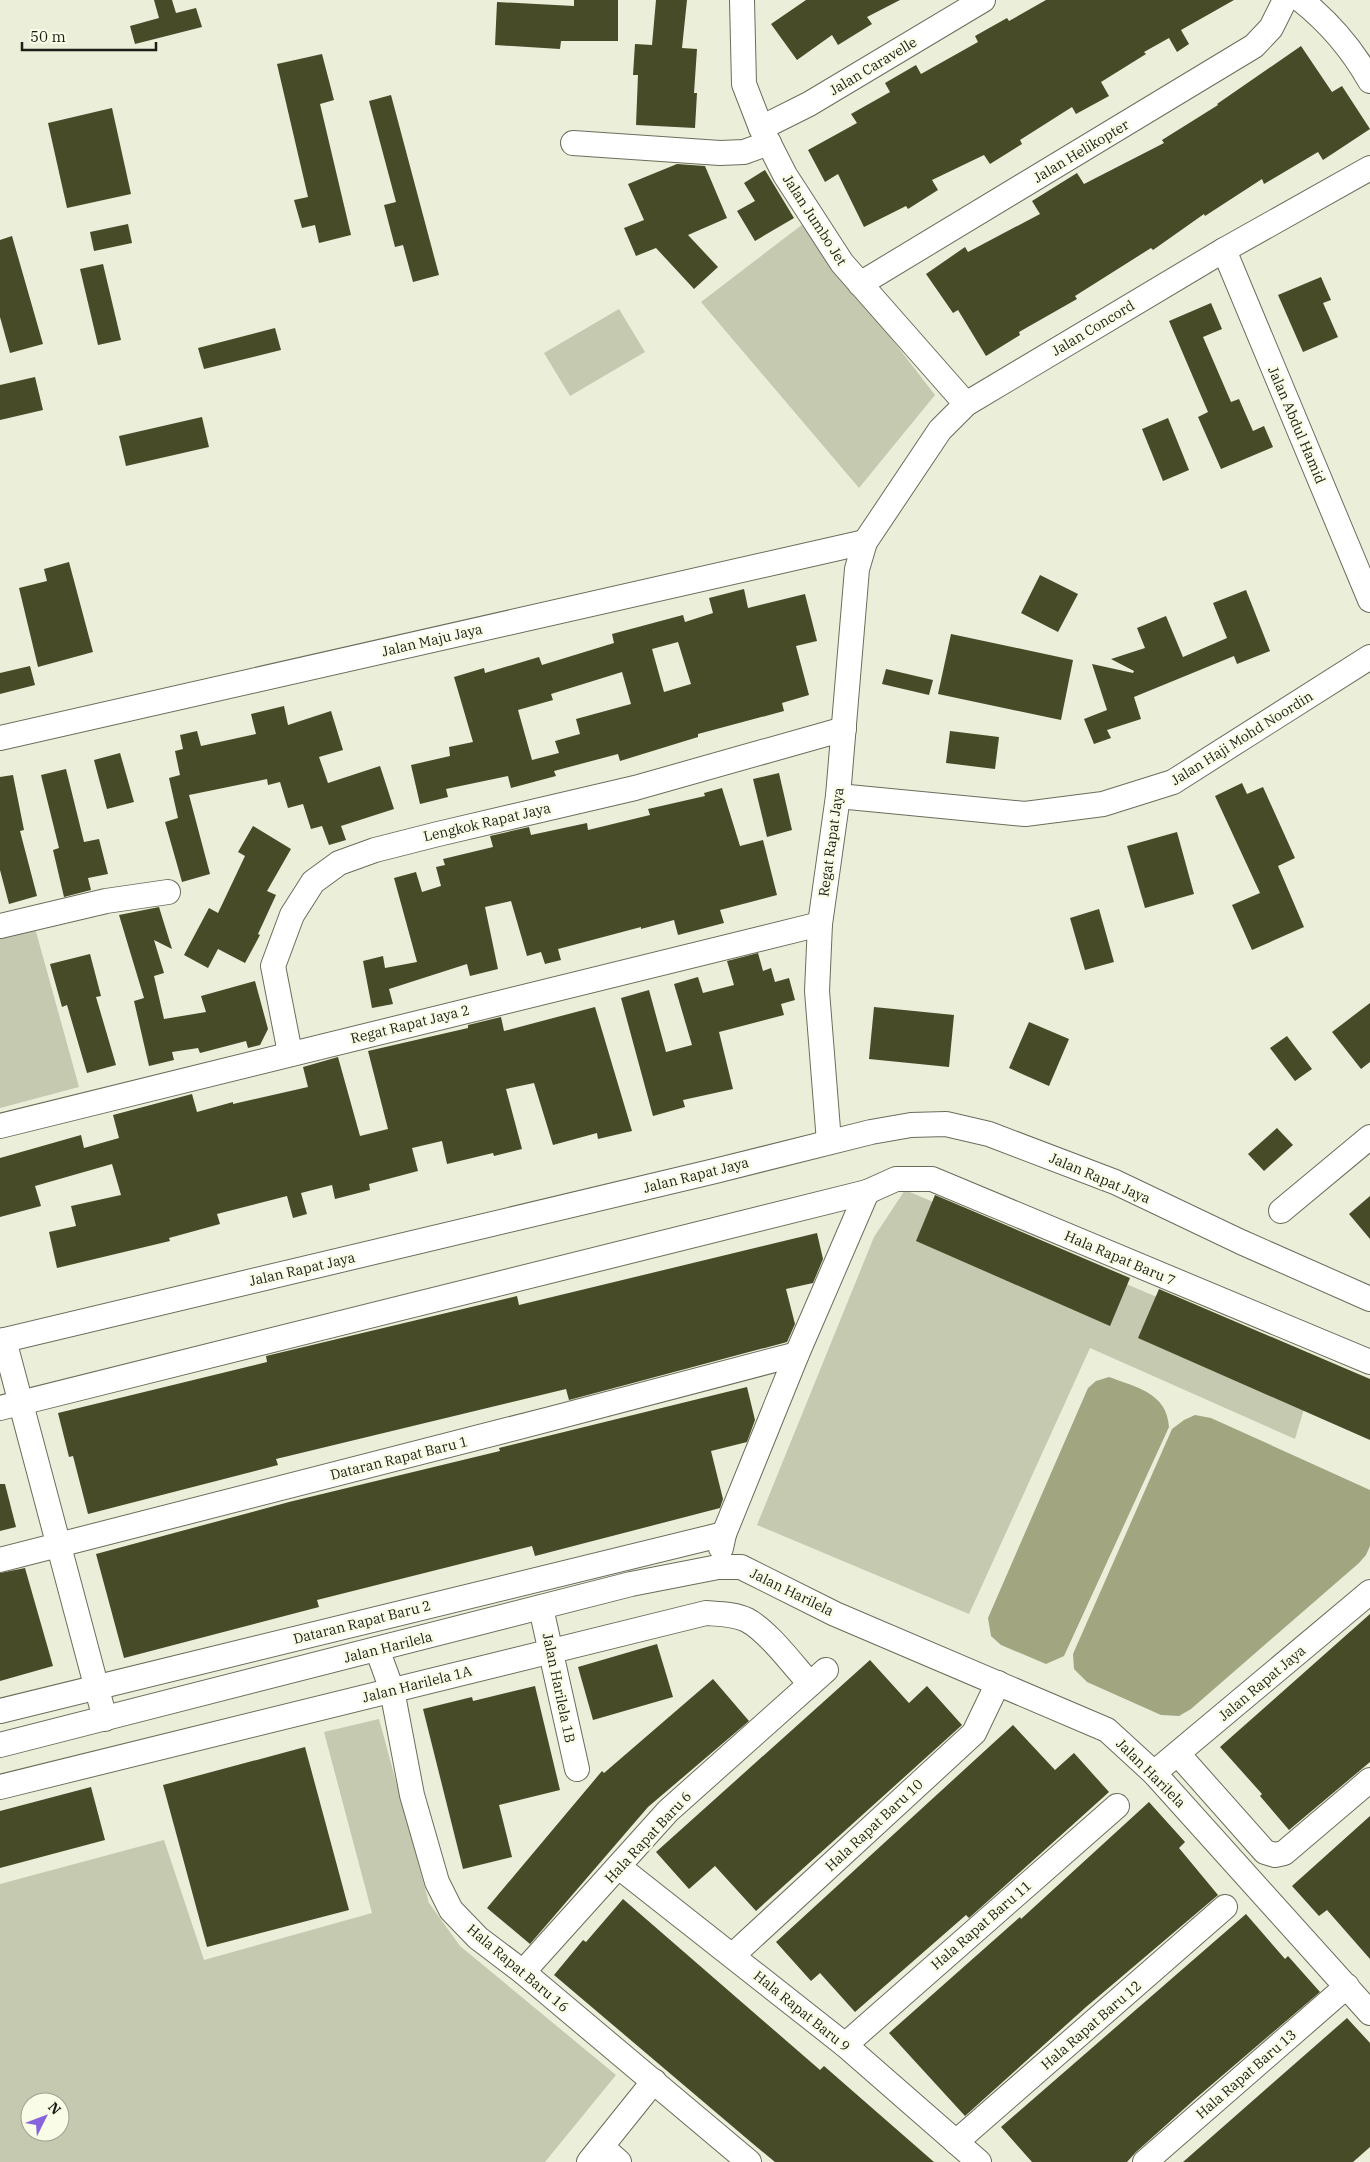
<svg xmlns="http://www.w3.org/2000/svg" width="1370" height="2162" viewBox="0 0 1370 2162" font-family="'IBM Plex Serif',serif">
	<rect width="100%" height="100%" fill="#ebeed9"/>
	<g fill="#c5c9af" fill-rule="evenodd">
		<path d="M803,224L935,395L859,488L701,302Z"/>
		<path d="M619,309L645,352L570,396L544,353Z"/>
		<path d="M35,928L79,1087L0,1108V937Z"/>
		<path d="M905,1190L1317,1365L1295,1439L1090,1348L969,1614L757,1525L874,1237Z"/>
		<path d="M379,1719L429,1903L460,1946L616,2075L545,2162H0V1884L164,1840L204,1960L372,1913L324,1732ZM30,2102H60V2132H30Z"/>
	</g>
	<g fill="#a1a680">
		<path d="M1109,1377C1136,1387 1167,1393 1169,1427L1064,1656L1046,1664L1001,1645L991,1636L988,1618L1088,1388L1096,1381Z"/>
		<path d="M1195,1415L1211,1418L1370,1490V1546L1366,1555L1359,1563L1191,1709L1179,1716L1161,1715L1087,1682L1074,1669L1073,1654L1172,1429L1184,1420Z"/>
	</g>
	<g fill="#474b28" fill-rule="evenodd">
		<path d="M154,0H172L176,13L196,8L202,27L135,44L130,26L159,18Z"/>
		<path d="M574,0H618V41H561L560,49L495,45L497,2L574,6Z"/>
		<path d="M656,0H687L682,48L697,49L694,93H697L695,128L636,125L638,75H633L635,44L652,45Z"/>
		<path d="M806,0H900L867,17L872,24L838,45L832,35L797,60L771,24Z"/>
		<path d="M1046,0H1234L1181,30L1189,44L1177,52L1169,38L1144,52L1146,54L1101,82L1109,96L1076,114L1072,107L1020,140L1022,144L990,164L984,155L932,180L938,190L908,209L906,206L864,227L838,174L825,182L808,150L857,123L851,114L890,92L885,83L916,65L921,74L978,42L975,36L1007,18L1009,21Z"/>
		<path d="M1301,46L1332,92L1342,86L1370,129L1323,160L1318,152L1264,184L1262,179L1205,216L1204,214L1153,250L1151,248L1075,296L1077,299L1019,332L1020,335L986,356L958,310L953,313L926,274L965,247L968,252L1040,214L1032,201L1077,173L1084,184L1164,143L1162,140L1218,105L1217,104Z"/>
		<path d="M322,54L334,100L320,104L351,235L319,243L315,225L302,228L294,200L308,197L277,64Z"/>
		<path d="M391,95L439,275L413,282L403,245L395,247L384,205L396,202L369,101Z"/>
		<path d="M112,108L131,194L67,208L48,123Z"/>
		<path d="M677,164L705,166L727,218L688,235L718,267L694,289L656,248L636,256L624,228L644,220L628,184Z"/>
		<path d="M765,170L794,218L755,241L737,211L755,201L744,183Z"/>
		<path d="M128,224L132,243L94,251L90,232Z"/>
		<path d="M12,236L43,344L10,353L0,317V240Z"/>
		<path d="M103,264L121,340L98,345L80,269Z"/>
		<path d="M1321,277L1331,300L1323,303L1338,337L1303,352L1278,295Z"/>
		<path d="M1211,303L1222,329L1203,337L1231,402L1239,399L1253,431L1264,426L1273,447L1221,469L1198,417L1208,412L1169,321Z"/>
		<path d="M275,328L281,350L204,369L198,348Z"/>
		<path d="M35,377L43,410L0,420V385Z"/>
		<path d="M202,417L209,447L126,466L119,436Z"/>
		<path d="M1168,418L1189,470L1163,481L1142,429Z"/>
		<path d="M69,562L93,652L38,667L19,588L47,581L44,569Z"/>
		<path d="M1040,575L1078,594L1058,632L1021,613Z"/>
		<path d="M744,589L748,608L805,594L817,641L796,646L809,695L782,703L784,711L698,734V737L620,761L618,754L554,771L556,776L511,788L508,776L446,789L448,797L420,804L411,765L450,756L449,747L473,742L454,677L484,668L485,673L539,657L542,665L614,643L612,634L683,615L685,622L713,613L709,598ZM678,642L691,684L664,692L652,649ZM622,672L631,704L576,719L580,734L555,741L559,753L532,760L518,710L553,700L551,694Z"/>
		<path d="M1246,590L1270,651L1237,664L1234,656L1134,697L1141,719L1107,730L1111,738L1094,744L1084,719L1107,710L1092,664L1133,673L1134,671L1111,659L1145,648L1137,628L1166,616L1183,657L1227,638L1213,603Z"/>
		<path d="M951,634L1073,660L1061,720L938,694Z"/>
		<path d="M30,666L35,685L0,694V673Z"/>
		<path d="M886,669L933,680L929,695L882,684Z"/>
		<path d="M284,706L288,725L331,711L343,750L319,757L328,783L380,766L394,809L341,826L346,840L329,845L322,826L311,829L303,804L288,808L280,782L268,785L267,779L189,795L210,874L182,882L165,822L178,818L169,778L180,775L175,751L183,749L180,735L197,731L201,746L256,734L251,714Z"/>
		<path d="M950,731L999,737L995,769L946,763Z"/>
		<path d="M120,753L134,802L107,809L94,760Z"/>
		<path d="M66,769L84,842L99,839L108,874L88,878L91,890L64,897L53,850L59,848L41,775Z"/>
		<path d="M779,773L792,830L767,837L753,779Z"/>
		<path d="M13,775L24,830L20,831L37,896L9,904L0,870V777Z"/>
		<path d="M1242,783L1247,794L1263,787L1295,858L1278,866L1304,927L1252,950L1232,905L1260,893L1215,796Z"/>
		<path d="M722,788L740,846L763,840L777,895L720,910L724,923L678,935L674,920L641,929V927L558,949L561,960L545,964L541,952L527,956L511,901L485,907L498,969L470,976L467,964L389,989L393,1004L372,1008L363,961L383,956L385,968L417,962L394,878L416,872L422,892L441,886L436,867L445,865L443,859L493,847L490,836L529,827L531,835L587,823L588,830L650,815L648,809L705,796L704,793Z"/>
		<path d="M253,826L291,849L267,891L276,895L258,934L260,935L245,963L218,949L208,968L184,955L209,908L218,913L245,856L238,852Z"/>
		<path d="M1177,832L1194,894L1145,908L1127,846Z"/>
		<path d="M159,907L172,949L154,940L164,973L154,976L164,1019L206,1012L201,996L255,981L268,1029L260,1045L248,1048L246,1041L200,1053L198,1048L172,1052L174,1060L149,1066L134,1001L144,998L119,915Z"/>
		<path d="M1099,909L1114,962L1085,970L1070,918Z"/>
		<path d="M758,953L763,971L771,968L775,982L789,978L795,1000L781,1004L784,1015L719,1032L733,1089L683,1100L685,1107L653,1116L621,998L649,990L666,1052L692,1045L674,984L698,977L703,993L734,985L727,961Z"/>
		<path d="M90,954L101,996L96,997L116,1065L87,1073L67,1005L62,1007L50,964Z"/>
		<path d="M1370,1003V1062L1361,1069L1332,1032Z"/>
		<path d="M595,1007L632,1131L598,1139L597,1133L553,1145L534,1083L506,1089L522,1149L494,1156L493,1153L447,1164L442,1141L412,1148L418,1171L369,1184L370,1190L335,1199L332,1185L301,1193L307,1214L293,1218L287,1196L217,1214L220,1224L169,1238L170,1241L57,1268L49,1232L76,1226L71,1206L121,1195L112,1164L35,1186L41,1206L0,1217V1158L81,1135L84,1148L119,1138L113,1115L192,1094L197,1112L233,1102V1104L308,1087L303,1067L338,1057L360,1136L388,1129L368,1051L468,1028V1025L501,1017L504,1031Z"/>
		<path d="M874,1007L954,1015L949,1067L869,1059Z"/>
		<path d="M1029,1022L1069,1039L1049,1086L1009,1068Z"/>
		<path d="M1287,1036L1312,1069L1295,1081L1270,1048Z"/>
		<path d="M1277,1128L1293,1145L1264,1171L1248,1154Z"/>
		<path d="M935,1195L1130,1278L1110,1326L916,1241Z"/>
		<path d="M1370,1196V1239L1349,1214Z"/>
		<path d="M817,1233L823,1259L813,1283L786,1289L795,1324L787,1342L569,1400L566,1389L276,1459L278,1465L88,1514L73,1456L69,1457L58,1413L267,1362L266,1356L517,1296L519,1305Z"/>
		<path d="M1159,1289L1370,1379V1440L1138,1338Z"/>
		<path d="M747,1387L755,1420L747,1442L711,1451L723,1499L720,1508L535,1556L532,1546L317,1600L319,1607L124,1658L96,1554L289,1502L500,1451L499,1448Z"/>
		<path d="M0,1484H5L16,1527L0,1531Z"/>
		<path d="M25,1568L53,1666L0,1681V1573Z"/>
		<path d="M1370,1614V1762L1289,1830L1260,1796L1262,1794L1220,1747Z"/>
		<path d="M657,1644L673,1697L593,1720L578,1667Z"/>
		<path d="M870,1660L909,1703L927,1686L962,1725L756,1911L715,1866L689,1889L656,1852Z"/>
		<path d="M713,1679L749,1721L648,1807L530,1944L487,1908L602,1771L604,1773Z"/>
		<path d="M535,1686L560,1790L499,1805L512,1857L463,1869L423,1709L472,1697L473,1701Z"/>
		<path d="M1013,1725L1055,1770L1074,1753L1109,1792L969,1918L966,1915L855,2012L820,1973L811,1981L776,1942Z"/>
		<path d="M305,1747L349,1910L207,1947L163,1785Z"/>
		<path d="M91,1787L105,1840L0,1868V1811Z"/>
		<path d="M1149,1802L1185,1842L1179,1848L1218,1895L1086,2007L965,2116L889,2033L1020,1917L1021,1919Z"/>
		<path d="M1370,1816V1959L1327,1910L1319,1916L1292,1886Z"/>
		<path d="M623,1899L820,2070L824,2066L934,2162H775L752,2143L554,1975L583,1940L586,1942Z"/>
		<path d="M1246,1914L1285,1959L1288,1956L1320,1992L1195,2099L1136,2152L1127,2162H1032L1001,2127Z"/>
		<path d="M1347,2018L1370,2043V2147L1353,2162H1183Z"/>
	</g>
	<g fill="none" stroke-linecap="round" stroke-linejoin="round">
		<g stroke="#6b6d5b" stroke-width="26">
			<g id="minor">
				<path d="M742,0L744,84L761,128L785,175L842,263L966,404"/>
				<path d="M1301,0C1330,23 1352,49 1370,81"/>
				<path d="M761,128L809,104L983,0"/>
				<path d="M573,143L720,153L744,152L769,143"/>
				<path d="M1224,250L1370,600"/>
				<path d="M860,284L1254,46L1271,28L1285,0"/>
				<path d="M0,738L865,542"/>
				<path d="M838,796L1025,814L1103,804L1173,782L1370,657"/>
				<path d="M0,926L106,901L168,892"/>
				<path d="M290,1053L273,966L292,915L313,882L339,863L375,850L438,834L635,788L844,729"/>
				<path d="M0,1126L820,924"/>
				<path d="M829,1142L817,991L820,924L838,796L857,569L865,542L940,430L966,404L1224,250L1370,168"/>
				<path d="M1281,1211L1370,1137"/>
				<path d="M4,1340L105,1719"/>
				<path d="M0,1341L715,1171L871,1132L911,1125L946,1124L989,1134L1115,1182L1241,1242L1370,1299"/>
				<path d="M0,1408L867,1192L896,1179H932L1370,1362"/>
				<path d="M721,1548L724,1534L797,1354L867,1192"/>
				<path d="M0,1560L550,1419L797,1354"/>
				<path d="M541,1608L577,1769"/>
				<path d="M377,1649L392,1690L412,1795L437,1882L451,1910L478,1938L523,1972L749,2162"/>
				<path d="M0,1711L724,1534"/>
				<path d="M0,1745L631,1584L718,1567H741L835,1614L1107,1730L1154,1773L1370,2013"/>
				<path d="M1178,1754L1265,1852L1275,1855L1284,1853L1370,1780"/>
				<path d="M1154,1773L1370,1592"/>
				<path d="M0,1787L706,1613C720,1614 735,1614 747,1620C768,1631 794,1666 810,1684"/>
				<path d="M619,1867L845,2045L979,2162"/>
				<path d="M733,1955L974,1733L998,1683"/>
				<path d="M523,1972L668,1811L826,1670"/>
				<path d="M845,2045L1117,1806"/>
				<path d="M956,2142L1225,1907"/>
				<path d="M602,2147L619,2162"/>
				<path d="M589,2162L654,2081"/>
				<path d="M1145,2162L1347,1986"/>
			</g>
		</g>
		<use href="#minor" stroke="#fff" stroke-width="24"/>
	</g>
	<g text-anchor="middle" stroke-width="5" stroke-linejoin="round" paint-order="stroke">
		<g font-size="14" fill="#1d1e17" stroke="#f9fce6">
			<text transform="translate(873 66) rotate(-31)" y="5">Jalan Caravelle</text>
			<text transform="translate(1081 151) rotate(-31)" y="5">Jalan Helikopter</text>
			<text transform="translate(815 220) rotate(57)" y="5">Jalan Jumbo Jet</text>
			<text transform="translate(1093 328) rotate(-31)" y="5">Jalan Concord</text>
			<text transform="translate(1297 425) rotate(67)" y="5">Jalan Abdul Hamid</text>
			<text transform="translate(432 640) rotate(-13)" y="5">Jalan Maju Jaya</text>
			<text transform="translate(1242 738) rotate(-32)" y="5">Jalan Haji Mohd Noordin</text>
			<text transform="translate(487 822) rotate(-13)" y="5">Lengkok Rapat Jaya</text>
			<text transform="translate(831 842) rotate(-82)" y="5">Regat Rapat Jaya</text>
			<text transform="translate(410 1024) rotate(-14)" y="5">Regat Rapat Jaya 2</text>
			<text transform="translate(696 1175) rotate(-14)" y="5">Jalan Rapat Jaya</text>
			<text transform="translate(1100 1178) rotate(23)" y="5">Jalan Rapat Jaya</text>
			<text transform="translate(1120 1258) rotate(23)" y="5">Hala Rapat Baru 7</text>
			<text transform="translate(302 1269) rotate(-13)" y="5">Jalan Rapat Jaya</text>
			<text transform="translate(399 1458) rotate(-14)" y="5">Dataran Rapat Baru 1</text>
			<text transform="translate(792 1592) rotate(26)" y="5">Jalan Harilela</text>
			<text transform="translate(362 1622) rotate(-14)" y="5">Dataran Rapat Baru 2</text>
			<text transform="translate(388 1647) rotate(-14)" y="5">Jalan Harilela</text>
			<text transform="translate(1262 1683) rotate(-40)" y="5">Jalan Rapat Jaya</text>
			<text transform="translate(417 1684) rotate(-14)" y="5">Jalan Harilela 1A</text>
			<text transform="translate(559 1688) rotate(78)" y="5">Jalan Harilela 1B</text>
			<text transform="translate(1151 1773) rotate(45)" y="5">Jalan Harilela</text>
			<text transform="translate(874 1825) rotate(-43)" y="5">Hala Rapat Baru 10</text>
			<text transform="translate(648 1837) rotate(-47)" y="5">Hala Rapat Baru 6</text>
			<text transform="translate(981 1925) rotate(-41)" y="5">Hala Rapat Baru 11</text>
			<text transform="translate(518 1968) rotate(40)" y="5">Hala Rapat Baru 16</text>
			<text transform="translate(802 2011) rotate(39)" y="5">Hala Rapat Baru 9</text>
			<text transform="translate(1091 2025) rotate(-41)" y="5">Hala Rapat Baru 12</text>
			<text transform="translate(1246 2074) rotate(-41)" y="5">Hala Rapat Baru 13</text>
		</g>
	</g>
	<g transform="translate(45 2117) rotate(48)"><circle r="24" fill="#f9fce6" stroke="#a1a393"/>
	<path d="M0-4L9 19L0 12L-9 19Z" fill="#8764de"/>
	<text y="-8" font-size="14" font-weight="bold" text-anchor="middle" fill="#1d1e17">N</text>
	</g>
	<path d="M22 42v8h134v-8" fill="none" stroke="#1d1e17" stroke-width="2.5"/>
	<text x="30" y="42" font-size="15" fill="#1d1e17" stroke="#f9fce6" stroke-width="4" paint-order="stroke">50 m</text>
</svg>
